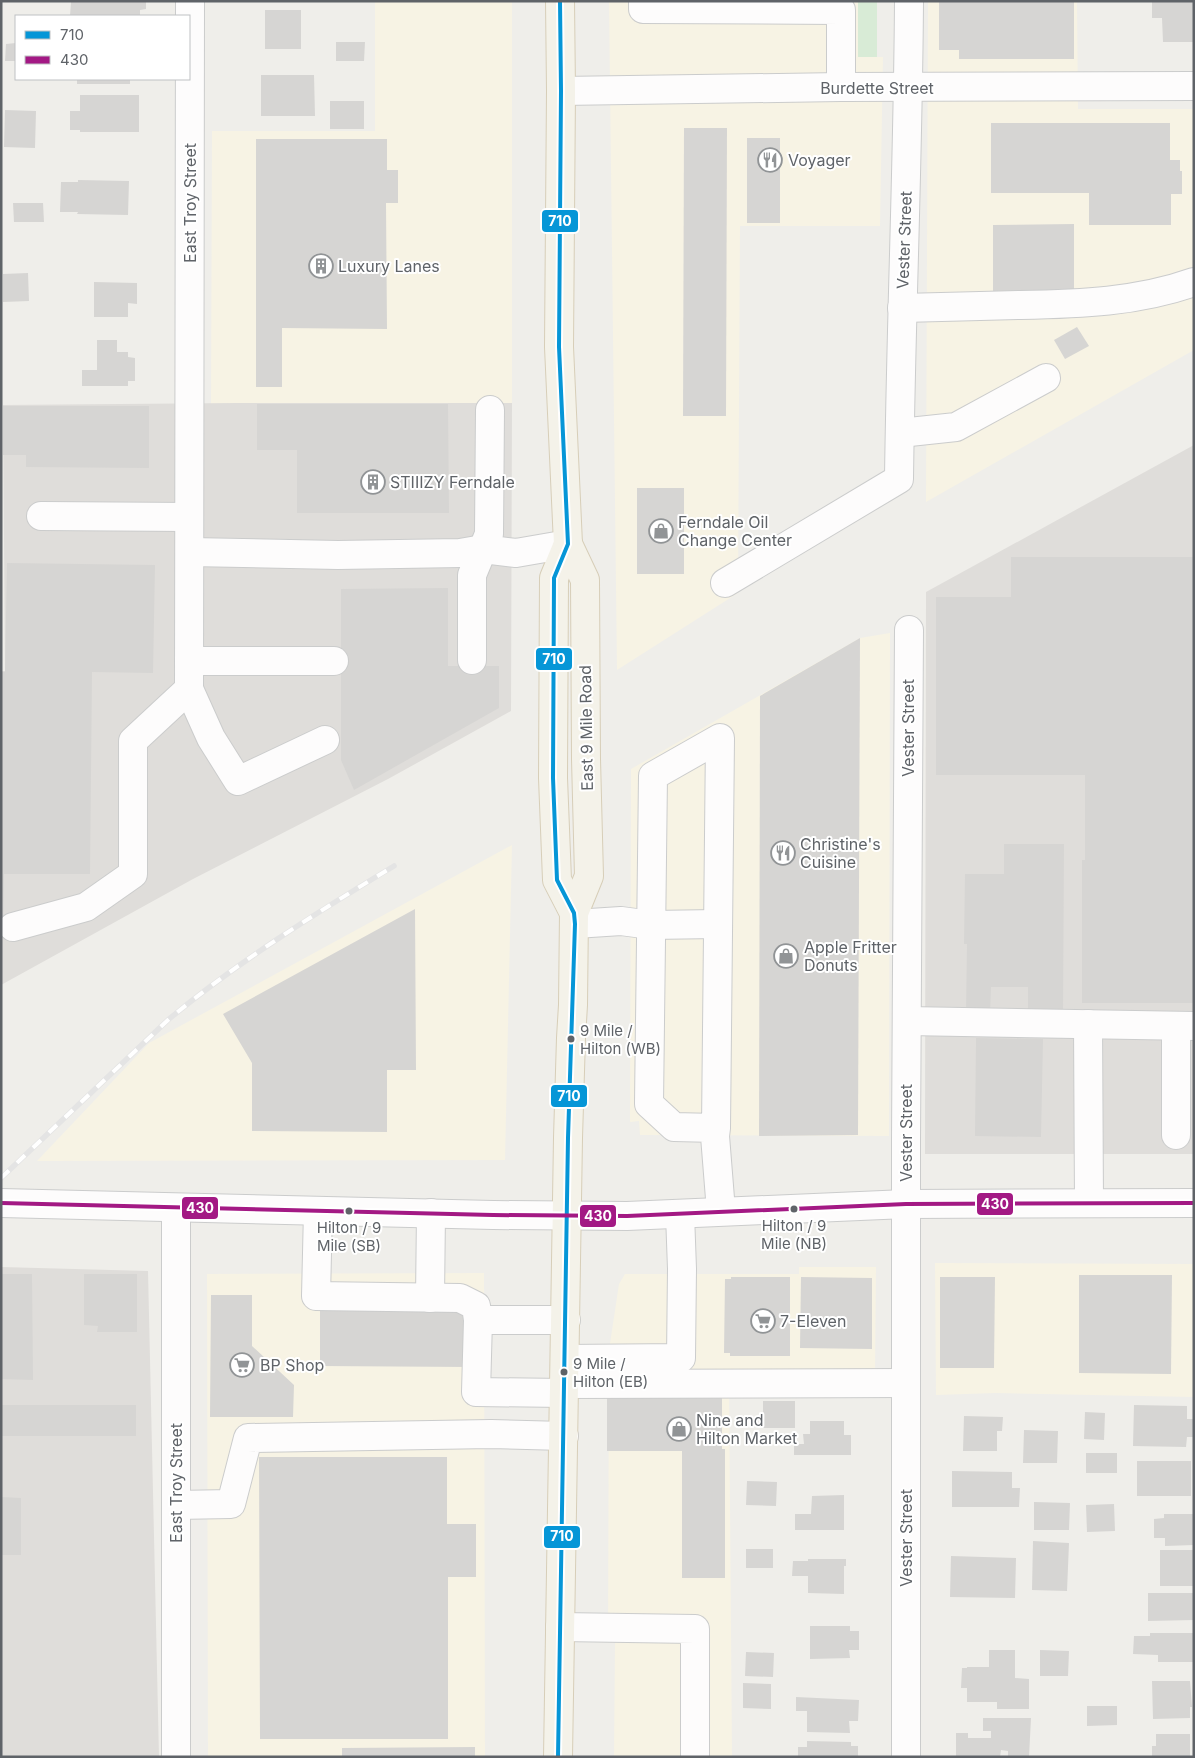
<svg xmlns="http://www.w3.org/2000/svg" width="1195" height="1758" viewBox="0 0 1195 1758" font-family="Inter,sans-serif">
	<rect width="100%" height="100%" fill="#efeeea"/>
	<g fill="#f7f3e4">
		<path d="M375,1H512V403L211,404L212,131H375Z"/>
		<path d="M609,1H858V57H883L880,226H740L738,593L617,670Z"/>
		<path d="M928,1H1077L1078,109H1194V350L926,502Z"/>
		<path d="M890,633L889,1136L640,1135L639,1121L630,1122L631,769L860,638Z"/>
		<path d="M512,845L505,1160L37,1161L149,1043Z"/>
		<path d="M935,1263L1194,1264V1397L996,1393L936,1395Z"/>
		<path d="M799,1267H876L875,1374L729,1376L732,1757H614L615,1643L640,1642H608L609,1350L619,1284L625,1274H799Z"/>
		<path d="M484,1273L485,1757H208L207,1274Z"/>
	</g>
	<g fill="#dfddda">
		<path d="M237,403H512L511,711L388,779L193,879L1,985V671H5L3,405Z"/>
		<path d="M1194,445V1154H925L926,592Z"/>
		<path d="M1,1267L148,1271L159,1757H1Z"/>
	</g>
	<rect fill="#d8ebd6" x="858" y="1" width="19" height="56"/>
	<g fill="#d6d5d3">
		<path d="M111,1H146V9L140,10V16H70L71,2Z"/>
		<path d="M939,1H1074V59H959V50H939Z"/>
		<path d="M1168,1L1194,2V42H1163L1162,18H1152V2Z"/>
		<rect x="265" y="10" width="36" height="39"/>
		<path d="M336,42H365L364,61H336Z"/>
		<path d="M16,43V61H5L6,44Z"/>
		<path d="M261,75H314L315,116H261Z"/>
		<rect x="77" y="79" width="53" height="5"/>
		<path d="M80,95H139V132H80V130H70V111H80Z"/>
		<rect x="330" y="101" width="34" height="28"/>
		<path d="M5,110L36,111L35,148L4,147Z"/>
		<path d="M991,123H1170V160H1180V171H1182V194H1171V225H1089V193H991Z"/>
		<path d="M684,128H727L726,416H683Z"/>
		<rect x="747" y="138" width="33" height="85"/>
		<path d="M256,139H387V170H398V203H386L387,329L282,328V387H256Z"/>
		<path d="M78,180L129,181L128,215L77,214L78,212H60L61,182H78Z"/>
		<path d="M13,203H43L44,222H14Z"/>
		<path d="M1074,224V290L993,291V225Z"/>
		<path d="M28,273L29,301L3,302V274Z"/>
		<path d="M94,282L137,283V304L128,303V317H94Z"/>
		<path d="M1077,327L1089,346L1065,359L1054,340Z"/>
		<path d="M97,340H117V352H128V357L135,358V381H128V386H82V370H97Z"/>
		<path d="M257,404H448L449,513H297V450H257Z"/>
		<path d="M3,406H149V468L26,467V455H3Z"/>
		<rect x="637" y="488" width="47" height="86"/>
		<path d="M1011,557H1194V1003H1082V860H1085V775H936V597H1011Z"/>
		<path d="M7,563L155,565L153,673L92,672L90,874H4L3,937H1V672H5Z"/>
		<path d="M448,588V666H499V708L354,790L341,760V589Z"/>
		<path d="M860,638L858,1135L759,1136L760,696Z"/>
		<path d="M1004,844H1064L1063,1013L1028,1012V987H991L990,1013H966L967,944H964L965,874H1004Z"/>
		<path d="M415,909L416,1070H387V1132L252,1131V1063L223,1014Z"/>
		<path d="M976,1038L1043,1039L1041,1137L975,1136Z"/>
		<path d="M1,1274H32L33,1380L1,1379Z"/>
		<path d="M84,1274H137V1332H97L98,1326L84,1325Z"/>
		<path d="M1079,1275H1172L1171,1374L1079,1373Z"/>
		<path d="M731,1277H790V1356H730V1353H724L725,1279H731Z"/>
		<path d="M801,1277L872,1278V1349L800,1348Z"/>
		<path d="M940,1277H995L994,1368H940Z"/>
		<path d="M211,1295H252V1346L294,1385L293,1417H210Z"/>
		<path d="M320,1310L471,1311L470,1367L320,1366Z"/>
		<path d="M607,1397H722V1449H725V1578H682V1451H607Z"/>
		<rect x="763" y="1401" width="32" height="27"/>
		<rect x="1" y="1405" width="135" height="31"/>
		<path d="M1134,1405L1187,1406V1419H1194V1437H1187L1186,1447L1133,1446Z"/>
		<path d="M1085,1412L1105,1413L1104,1440L1084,1439Z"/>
		<path d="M964,1416L1003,1417L1002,1431H997V1451H963Z"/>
		<path d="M810,1421H844V1435H851V1455H794V1444H804L803,1434H810Z"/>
		<path d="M1024,1430L1058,1431L1057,1463H1023Z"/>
		<rect x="1086" y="1453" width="31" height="20"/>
		<path d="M259,1457H447V1524H476V1577H448V1739H260Z"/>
		<rect x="1137" y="1461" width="54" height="35"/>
		<path d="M952,1471L1012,1472V1488H1020L1019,1507H952Z"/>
		<path d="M747,1481L777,1482L776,1506L746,1505Z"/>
		<path d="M844,1495V1530H795V1514H811L812,1496Z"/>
		<path d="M1,1497L21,1498V1555H1Z"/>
		<path d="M1034,1502L1070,1503L1069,1530H1034Z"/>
		<path d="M1114,1504L1115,1531L1087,1532L1086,1505Z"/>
		<path d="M1164,1514H1194V1545L1165,1546V1538H1154V1519L1164,1518Z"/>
		<path d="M1033,1541L1069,1543L1067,1591L1032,1590Z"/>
		<rect x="746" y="1549" width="27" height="19"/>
		<rect x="1160" y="1550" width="34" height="36"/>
		<path d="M951,1556L1016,1558L1015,1598L950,1597Z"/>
		<path d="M808,1559H846V1566H844V1594L808,1593V1576H792L793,1561H808Z"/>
		<path d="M1148,1593H1194V1620L1148,1621Z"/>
		<path d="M810,1626H850V1631H859V1650H849L850,1658L810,1659Z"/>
		<path d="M1150,1633H1194V1662H1158V1655L1133,1654L1134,1636H1150Z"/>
		<path d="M989,1650H1015V1678L1029,1679V1709H997V1702H967V1688H961L962,1668H967V1667H989Z"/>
		<path d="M1040,1650L1069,1651L1068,1676H1040Z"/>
		<path d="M746,1652L774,1653L773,1677L745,1676Z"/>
		<path d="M1152,1681H1190L1192,1707H1190V1718L1153,1719Z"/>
		<path d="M743,1683L771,1684V1709L743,1708Z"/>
		<path d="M796,1697L859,1700L858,1721H849L850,1733L807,1732V1711H796Z"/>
		<path d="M1087,1706H1117V1725L1087,1726Z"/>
		<path d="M983,1718H1031L1029,1757H1008V1751L1001,1750L1000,1757H956V1733H968V1738H991V1731H983Z"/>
		<path d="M1156,1734H1190V1757H1152V1746H1156Z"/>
		<path d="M807,1741L851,1742V1746H858V1757H798V1747H807Z"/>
		<path d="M475,1747V1757H342V1748Z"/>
	</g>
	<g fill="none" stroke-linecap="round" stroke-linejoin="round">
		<g stroke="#cbcccc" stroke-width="30">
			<g id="minor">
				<path d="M643,1V9L841,10V87"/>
				<path d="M561,91L841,87L1194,86"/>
				<path d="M902,308C941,307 981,306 1020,305C1079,304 1138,302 1194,282"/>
				<path d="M900,433L956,427L1046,378"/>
				<path d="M41,516L189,517"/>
				<path d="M190,552L338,555L460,553L483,549L516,553L568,544"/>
				<path d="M725,583L899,479C901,320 908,161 909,1"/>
				<path d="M472,660V575L489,534L490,410"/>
				<path d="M189,661H334"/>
				<path d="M189,689L211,738L238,781L325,740"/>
				<path d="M575,924L621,921L651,925L717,924"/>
				<path d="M13,927L86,907L133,874V741L189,689L190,1"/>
				<path d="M907,1021L1194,1026"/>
				<path d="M1088,1024L1089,1203"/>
				<path d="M1176,1026V1135"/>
				<path d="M716,1128L674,1127L649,1104L653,776L720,738L716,1128L715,1136L721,1211"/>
				<path d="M1,1203L493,1215L627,1216L906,1204L1194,1203"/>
				<path d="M176,1208V1757"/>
				<path d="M318,1211L316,1296L460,1298L476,1306L478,1320"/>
				<path d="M430,1298L431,1213"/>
				<path d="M565,1359L681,1358L682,1269L680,1214"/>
				<path d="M564,1384L906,1383"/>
				<path d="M564,1393L476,1392L478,1320H566"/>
				<path d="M176,1505L231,1504L248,1438L491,1434L564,1436"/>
				<path d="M560,1627L695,1629V1757"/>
				<path d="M906,1757V1141L909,630"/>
			</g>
		</g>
		<g stroke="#d7ceb8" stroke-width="30">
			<g id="major">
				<path d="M568,544L554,578L553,778L557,880L574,913"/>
				<path d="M558,1757L568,1138L571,1038L573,1005L574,913L589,876L586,759L585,580L568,544L559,347L561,91L560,1"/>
			</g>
		</g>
		<use href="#minor" stroke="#fdfcfc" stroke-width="28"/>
		<use href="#major" stroke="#f4f2e9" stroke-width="28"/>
		<g stroke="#e4e4e4" stroke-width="5.5">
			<path id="rail" d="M1,1178L169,1019C239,961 316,913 394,866"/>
		</g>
		<use href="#rail" stroke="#fff" stroke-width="4" stroke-dasharray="11" stroke-linecap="butt"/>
		<g stroke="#fff" stroke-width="8">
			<path id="bus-1" d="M558,1757L568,1138L575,924L574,913L557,880L553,778L554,578L568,544L559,347L561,91L560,1"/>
		</g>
		<g stroke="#fff" stroke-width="8">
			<path id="bus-2" d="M1,1203L493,1215L627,1216L906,1204L1194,1203"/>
		</g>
		<use href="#bus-1" stroke="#0696d7" stroke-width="4"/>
		<use href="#bus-2" stroke="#a31984" stroke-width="4"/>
	</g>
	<defs>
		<g id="restaurant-ring" transform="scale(1.25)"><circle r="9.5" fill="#fff" stroke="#919496" stroke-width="1.5"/><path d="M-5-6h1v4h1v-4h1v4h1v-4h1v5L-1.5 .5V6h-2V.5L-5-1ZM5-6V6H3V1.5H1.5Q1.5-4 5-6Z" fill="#919496"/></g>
		<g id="building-ring" transform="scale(1.25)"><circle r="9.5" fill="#fff" stroke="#919496" stroke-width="1.5"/><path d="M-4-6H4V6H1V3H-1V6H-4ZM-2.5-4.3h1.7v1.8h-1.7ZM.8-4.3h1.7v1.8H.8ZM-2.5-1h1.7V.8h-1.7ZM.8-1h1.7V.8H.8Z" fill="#919496"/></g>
		<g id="shop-ring" transform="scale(1.25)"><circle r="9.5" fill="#fff" stroke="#919496" stroke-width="1.5"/><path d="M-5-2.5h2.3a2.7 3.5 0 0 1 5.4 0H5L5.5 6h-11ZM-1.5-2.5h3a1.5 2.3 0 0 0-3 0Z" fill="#919496"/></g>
		<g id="supermarket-ring" transform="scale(1.25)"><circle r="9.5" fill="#fff" stroke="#919496" stroke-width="1.5"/><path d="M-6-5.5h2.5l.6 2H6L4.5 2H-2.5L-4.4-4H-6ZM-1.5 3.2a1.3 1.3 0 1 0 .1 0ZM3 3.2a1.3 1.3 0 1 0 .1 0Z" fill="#919496"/></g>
	</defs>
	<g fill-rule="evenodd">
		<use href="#restaurant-ring" x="770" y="160"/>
		<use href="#building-ring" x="321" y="266"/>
		<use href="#building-ring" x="373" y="482"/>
		<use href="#shop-ring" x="661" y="531"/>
		<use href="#restaurant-ring" x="783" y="853"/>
		<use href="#shop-ring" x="786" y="956"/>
		<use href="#supermarket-ring" x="763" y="1321"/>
		<use href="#supermarket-ring" x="242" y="1365"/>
		<use href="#shop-ring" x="679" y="1429"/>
	</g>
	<g fill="#5f6368" stroke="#fff" stroke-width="2">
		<circle cx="571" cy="1039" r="4.5"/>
		<circle cx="794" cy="1209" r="4.5"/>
		<circle cx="349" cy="1211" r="4.5"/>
		<circle cx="564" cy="1372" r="4.5"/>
	</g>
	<g text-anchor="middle" stroke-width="4" stroke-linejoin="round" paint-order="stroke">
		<g font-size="15" fill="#5f6368" stroke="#fff" text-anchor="start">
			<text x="580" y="1036">9 Mile /<tspan x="580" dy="18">Hilton (WB)</tspan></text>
			<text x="794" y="1231" text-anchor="middle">Hilton / 9<tspan x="794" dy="18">Mile (NB)</tspan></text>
			<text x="349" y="1233" text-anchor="middle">Hilton / 9<tspan x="349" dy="18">Mile (SB)</tspan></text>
			<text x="573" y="1369">9 Mile /<tspan x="573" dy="18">Hilton (EB)</tspan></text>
		</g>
		<g font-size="16" fill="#5f6368" stroke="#fff">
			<text x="877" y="94">Burdette Street</text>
			<text transform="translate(190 203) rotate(-90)" y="6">East Troy Street</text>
			<text transform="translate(904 240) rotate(-88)" y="6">Vester Street</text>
			<text transform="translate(586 728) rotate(-91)" y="6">East 9 Mile Road</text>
			<text transform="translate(908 728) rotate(-90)" y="6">Vester Street</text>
			<text transform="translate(906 1133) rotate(-90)" y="6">Vester Street</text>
			<text transform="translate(176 1483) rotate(-90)" y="6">East Troy Street</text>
			<text transform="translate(906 1538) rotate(-90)" y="6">Vester Street</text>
		</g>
		<g font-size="16" fill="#5f6368" stroke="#fff" text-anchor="start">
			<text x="788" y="166">Voyager</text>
			<text x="338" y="272">Luxury Lanes</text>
			<text x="390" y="488">STIIIZY Ferndale</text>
			<text x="678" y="528">Ferndale Oil<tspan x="678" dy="18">Change Center</tspan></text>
			<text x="800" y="850">Christine's<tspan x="800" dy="18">Cuisine</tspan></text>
			<text x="804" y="953">Apple Fritter<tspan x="804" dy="18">Donuts</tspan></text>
			<text x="780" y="1327">7-Eleven</text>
			<text x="260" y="1371">BP Shop</text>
			<text x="696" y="1426">Nine and<tspan x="696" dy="18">Hilton Market</tspan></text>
		</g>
	</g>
	<g stroke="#fff" stroke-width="2">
		<rect x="541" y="209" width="38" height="24" rx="5" fill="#0696d7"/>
		<rect x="535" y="647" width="38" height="24" rx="5" fill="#0696d7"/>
		<rect x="550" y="1084" width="38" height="24" rx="5" fill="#0696d7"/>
		<rect x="976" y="1192" width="38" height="24" rx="5" fill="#a31984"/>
		<rect x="181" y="1196" width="38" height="24" rx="5" fill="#a31984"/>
		<rect x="579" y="1204" width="38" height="24" rx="5" fill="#a31984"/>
		<rect x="543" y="1525" width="38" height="24" rx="5" fill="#0696d7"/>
	</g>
	<g font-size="14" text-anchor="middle" font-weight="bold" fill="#fff">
		<text x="560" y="226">710</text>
		<text x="554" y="664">710</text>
		<text x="569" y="1101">710</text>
		<text x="995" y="1209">430</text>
		<text x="200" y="1213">430</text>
		<text x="598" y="1221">430</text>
		<text x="562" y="1541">710</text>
	</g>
	<rect width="1195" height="1758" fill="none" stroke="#5f6368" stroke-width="5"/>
	<rect x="15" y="15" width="175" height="65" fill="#ffffff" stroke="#bfc1c3"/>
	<rect x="25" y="31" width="25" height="8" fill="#0696d7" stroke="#bfc1c3"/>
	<text x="60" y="40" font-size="15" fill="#5f6368">710</text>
	<rect x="25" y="56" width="25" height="8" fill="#a31984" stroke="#bfc1c3"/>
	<text x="60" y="65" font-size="15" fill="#5f6368">430</text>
</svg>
